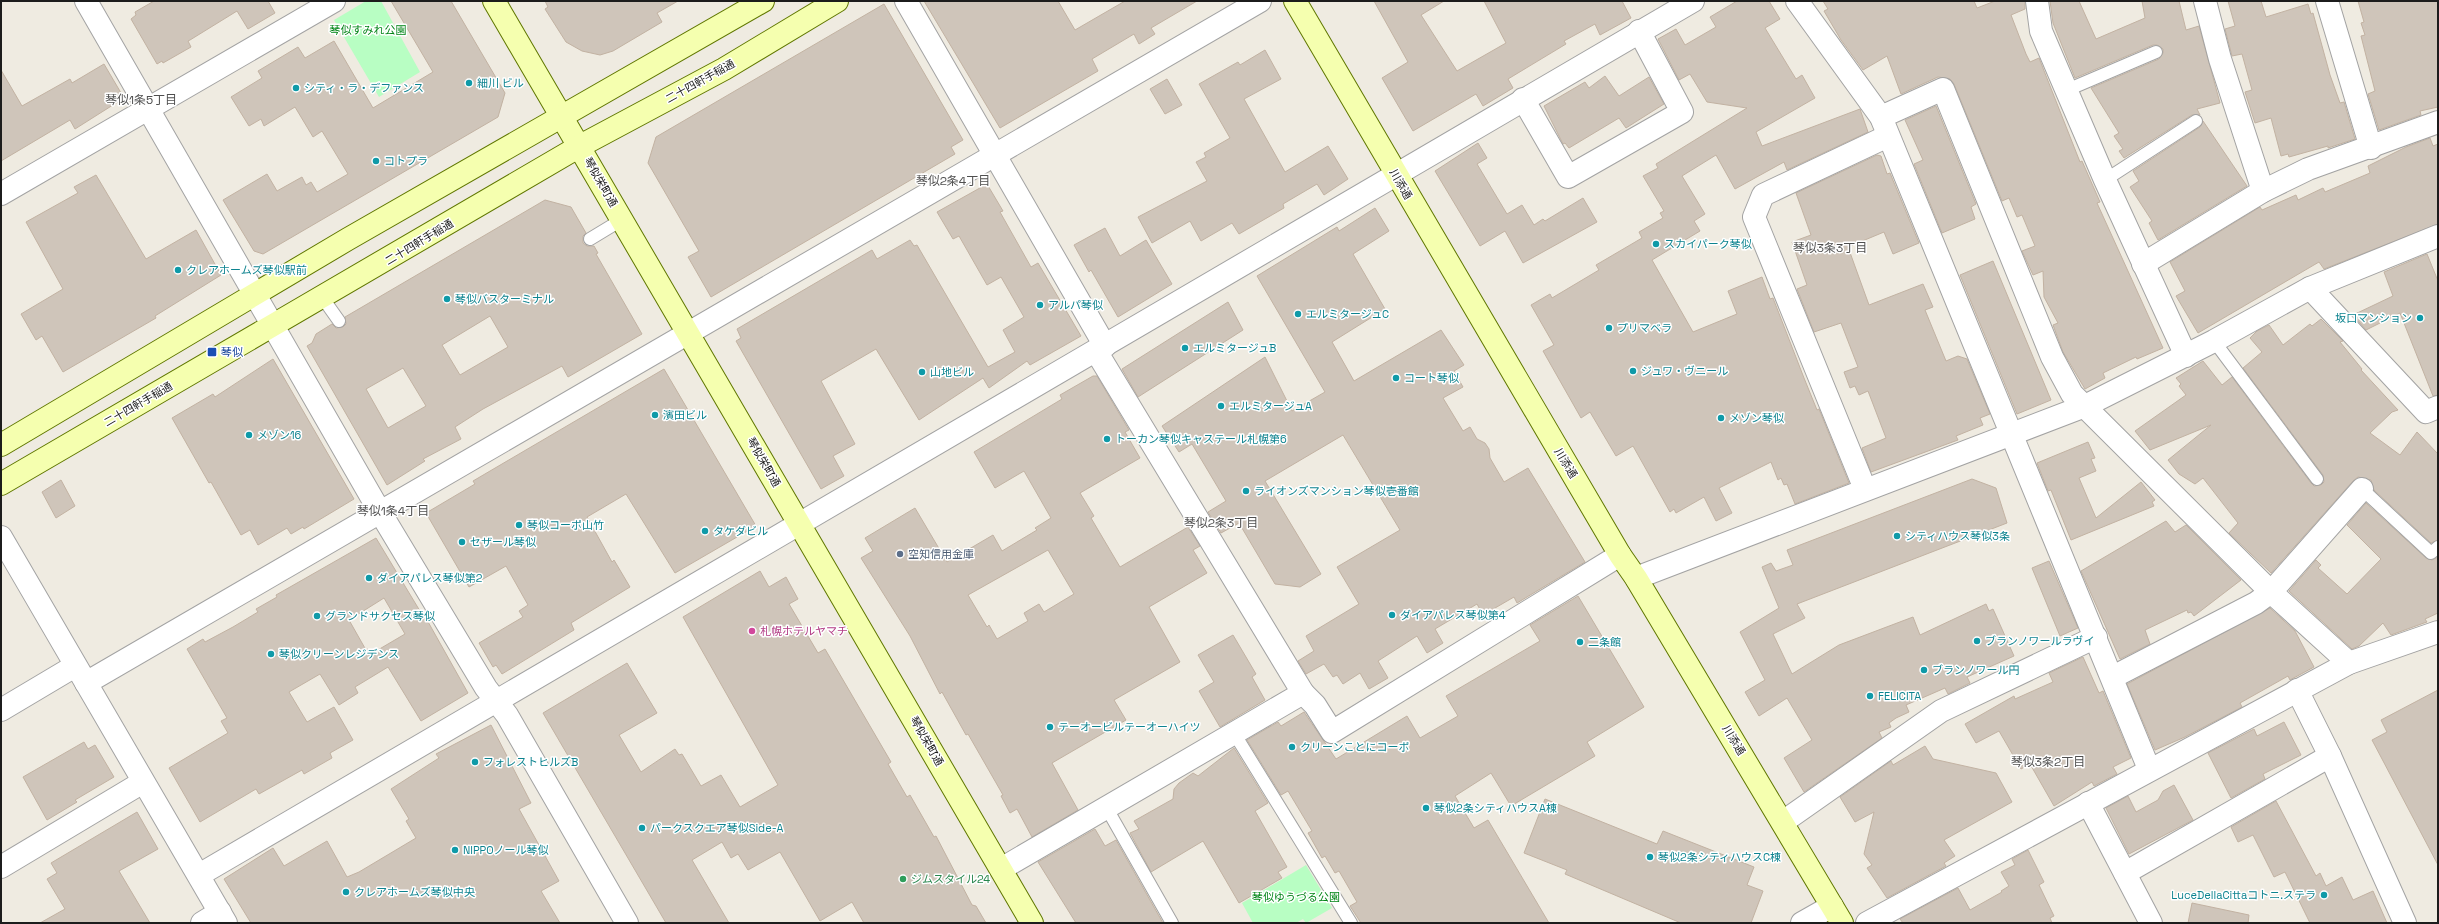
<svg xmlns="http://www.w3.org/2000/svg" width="2439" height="924" viewBox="0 0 2439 924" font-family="'Space Grotesk','Noto Sans JP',sans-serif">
	<rect width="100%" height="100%" fill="#efebe1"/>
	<g fill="#b8fec3">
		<path d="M366,1H381L420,72L379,97L334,20Z"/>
		<path d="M1306,865L1332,908L1306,923L1303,919L1296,923H1253L1242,903Z"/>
	</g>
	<g fill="#cfc5ba" stroke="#c2b2a2" fill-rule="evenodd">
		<path d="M154,1H268L275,13L248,29L237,11L190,40L188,41L191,47L163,63L162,61L157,64L131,19L136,15L135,12Z"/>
		<path d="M391,1H451L505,93L498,117L263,254L254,251L223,200L267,174L277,191L302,177L306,185L311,182L317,192L348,174L322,131L313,137L295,107L264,126L261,119L249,126L231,97L262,78L258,71L298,47L305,58L334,41L373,108L433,72Z"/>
		<path d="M545,1H678L657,13L662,22L613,51L600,55L582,51L566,42L545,9L548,7Z"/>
		<path d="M924,1H1058L1075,30L1125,1H1197L1151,28L1155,34L1139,44L1134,34L1092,59L1098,71L1000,128Z"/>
		<path d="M1374,1H1444L1421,15L1457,71L1506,43L1484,1H1622L1631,18L1600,35L1595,24L1564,41L1566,44L1508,79L1513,88L1483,106L1476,94L1413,131L1382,78L1408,62Z"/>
		<path d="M1737,1H1769L1780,19L1765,28L1796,79L1802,75L1815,98L1756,132L1762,146L1860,109L1868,132L1787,170L1784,162L1735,189L1716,155L1682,176L1705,214L1694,221L1700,231L1652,260L1693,332L1737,314L1728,291L1762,277L1770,299L1773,298L1804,378L1817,410L1819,409L1849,483L1795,504L1787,484L1784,485L1781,478L1778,480L1771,462L1719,488L1732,513L1716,521L1704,497L1676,513L1674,509L1670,512L1633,446L1616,456L1590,412L1581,418L1543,351L1554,345L1531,305L1550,294L1552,298L1599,270L1596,265L1642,238L1639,232L1663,218L1660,213L1664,211L1643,176L1658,168L1656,164L1747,108L1707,102L1690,74L1679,80L1658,39L1676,29L1685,45L1716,27L1710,17Z"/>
		<path d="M1823,1H1974L1977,8L1995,1H2025V9L2011,15L2026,54L2030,62L2039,58L2080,162L2082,161L2100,202L2097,203L2163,348L2137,359L2136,357L2103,373L2105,378L2085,389L2063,352L2053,325L2058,323L2044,297L2043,271L2033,275L2022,251L2035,246L2022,215L2017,217L2009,198L2002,201L1954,84L1950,79L1938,77L1901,94L1887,56L1863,70L1841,40L1824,11L1828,9Z"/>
		<path d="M2050,1H2079L2096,39L2145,18L2142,1H2179L2186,30L2199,26L2220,103L2197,109L2200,115H2192L2124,158L2119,151L2123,149L2114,136L2119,133L2091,88L2159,59L2163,53V49L2157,45H2153L2075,78L2053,23Z"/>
		<path d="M2228,1H2261L2266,17L2308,4L2311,14L2313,13L2330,75L2340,103L2344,102L2355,139L2328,148V146L2289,157L2288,154L2281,156L2271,118L2255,123L2245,92L2252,90L2242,54L2232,56L2225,29L2235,26Z"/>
		<path d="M2358,1H2438V107L2420,111L2421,115L2379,130L2368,94L2375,91L2361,36L2365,35L2361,23L2364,22Z"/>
		<path d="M884,4L963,140L951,147L955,154L711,297L688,257L699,251L648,163L656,137Z"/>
		<path d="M1265,50L1281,79L1244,99L1285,172L1328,146L1348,179L1324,195L1317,184L1283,204L1284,208L1239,234L1232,223L1201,241L1190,221L1152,243L1138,217L1207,181L1196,162L1206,157L1204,153L1230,138L1199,84L1238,62L1240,65Z"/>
		<path d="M104,64L124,98L75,129L70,120L1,161V70L22,106L70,79L72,83Z"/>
		<path d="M1605,76L1619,96L1649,77L1664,104L1626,128L1619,118L1569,148L1565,143L1563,144L1544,106L1585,82L1589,88Z"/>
		<path d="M1167,79L1182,105L1165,114L1150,89Z"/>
		<path d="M1936,106L1976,204L1971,207L1975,219L1942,233L1914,164L1923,160L1905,120Z"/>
		<path d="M2203,121L2247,186L2158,240L2149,223L2152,221L2130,187L2139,181L2133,171L2200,127Z"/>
		<path d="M2430,138L2433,146L2438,144V224L2324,269L2319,262L2198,333L2176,296L2185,291L2170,262L2260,207L2262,210L2296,195L2298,200L2323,188L2325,192L2370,173L2368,166L2406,147Z"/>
		<path d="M1478,143L1487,158L1477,164L1507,214L1522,205L1534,225L1543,219L1545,221L1583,198L1597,222L1523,263L1505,231L1480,246L1435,171Z"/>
		<path d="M1877,155L1881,156L1887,174L1890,173L1919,243L1893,254L1884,232L1848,247L1869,305L1923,284L1933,307L1925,310L1946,361L1958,356L1967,359L1990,414L1980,418L1983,425L1956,436L1958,440L1871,472L1862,448L1886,438L1868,391L1859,395L1855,386L1850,388L1844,372L1858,367L1841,323L1814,332L1797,289L1807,285L1792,242L1811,235L1796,193Z"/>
		<path d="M96,175L146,259L196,230L221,275L155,316L156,318L63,372L42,336L36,340L21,314L63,289L26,222L78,193L74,187Z"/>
		<path d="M987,184L1003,211L1000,212L1031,267L1038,263L1081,336L1030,365L1027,361L989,388L983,378L919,420L876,349L821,381L855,444L833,456L844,476L821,489L736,341L741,338L737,329L872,250L877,259L910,240L914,246L917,245L988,367L1015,352L1003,330L1024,317L1001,277L987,285L959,236L953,239L937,212Z"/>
		<path d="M545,200L571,207L586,233L583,236V243L587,246H594L598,253L596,254L642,334L568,377L562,366L483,409L455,427L461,439L423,459L425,461L387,485L307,346L312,343L316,334L332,324L336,328L343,327L346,324L345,317ZM490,316L508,347L460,375L442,345ZM403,368L426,406L388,428L366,389Z"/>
		<path d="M1375,208L1389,231L1353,254L1385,309L1332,342L1354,381L1441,330L1464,365L1454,371L1463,387L1443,398L1463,431L1470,427L1477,439L1485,443L1489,449L1490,458L1504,482L1528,468L1585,562L1517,603L1514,597L1483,615L1477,604L1435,629L1443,643L1427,653L1417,636L1378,661L1388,678L1369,689L1360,673L1343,684L1337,675L1333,677L1324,664L1306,674L1298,661L1314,651L1306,636L1359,604L1337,567L1400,530L1343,435L1265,481L1321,574L1300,587L1275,584L1239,523L1221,533L1208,512L1226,501L1192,444L1179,452L1162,426L1265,357L1292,411L1325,392L1257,276L1337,227L1339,231Z"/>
		<path d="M1105,228L1120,256L1146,240L1172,284L1118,317L1091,270L1089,272L1074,245Z"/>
		<path d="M2427,254L2438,281V395L2433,396L2400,313L2366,330L2353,315L2393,296L2384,272Z"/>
		<path d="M1993,261L2051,400L2017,414L1960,275Z"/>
		<path d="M1228,302L1243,330L1138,397L1122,369Z"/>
		<path d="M2321,319L2343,341L2340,342L2362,369L2361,370L2398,410L2392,412L2370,433L2400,455L2417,432L2438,454V540L2431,543L2374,490L2371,480L2358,477L2353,481L2271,573L2229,533L2238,523L2203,478L2195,484L2179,474L2168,460L2211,425L2150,450L2135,431L2186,395L2179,386L2181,384L2176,378L2203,361L2222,385L2232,377L2311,483L2314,486L2321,485L2324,482L2323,475L2243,368L2262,352L2250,338L2257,331L2269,325L2283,345L2310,324L2312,326Z"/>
		<path d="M273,359L354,499L304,529L303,527L291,534L287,528L258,545L250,530L241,535L211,482L209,483L172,418L213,394L215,397Z"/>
		<path d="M664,369L756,526L675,573L626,494L587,517L612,562L614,560L630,587L571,623L574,630L502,674L496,665L493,667L479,643L523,617L519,611L528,605L506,566L469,587L426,513L475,484L473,481Z"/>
		<path d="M1093,376H1097L1129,430L1125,432L1140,458L1080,493L1094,516L1091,518L1120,567L1188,527L1200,546L1193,550L1207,573L1149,607L1180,662L1114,700L1126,720L1052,763L1078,810L1032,837L1017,809L1010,813L1001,796L1003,795L968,734L966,735L942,692L940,694L910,636L861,558L873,551L865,538L915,508L947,562L993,535L1002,551L1037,530L1035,528L1051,518L1024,471L995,488L974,452L1062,399L1060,395ZM1048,550L1074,594L1044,612L1039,604L1024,613L1028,621L997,639L989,625L987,627L968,595Z"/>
		<path d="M2088,442L2095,458L2091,459L2096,471L2079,478L2096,518L2141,482L2155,500L2152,502L2154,506L2071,540L2051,490L2048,491L2037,463Z"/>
		<path d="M1972,479L1996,488L2007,523L1797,604L1805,618L1773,634L1792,674L1839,645L1913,617L1920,635L1986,604L1989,611L1993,609L2014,656L1967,677L1970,683L1948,694L1945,688L1906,705L1909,712L1896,718L1889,723L1891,727L1879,732L1882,738L1804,792L1784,758L1812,740L1787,698L1759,716L1745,692L1765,680L1740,632L1779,608L1762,567L1771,563L1776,571L1793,565L1787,550Z"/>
		<path d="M61,480L75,506L56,518L42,492Z"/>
		<path d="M2366,503L2426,558L2432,560L2438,557V613L2425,619L2427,622L2424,623L2391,635L2383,623L2359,646L2352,649L2289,591L2316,560L2321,565L2318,568L2347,594L2381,559L2347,525Z"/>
		<path d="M2166,521L2175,532L2186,525L2241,580L2194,616L2191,612L2188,613L2187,610L2145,630L2150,644L2120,659L2081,571Z"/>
		<path d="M376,538L426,621L427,620L468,693L421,721L388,667L355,687L358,693L339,705L320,674L289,692L307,722L334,707L353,740L330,753L332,758L304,774L302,770L259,794L256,789L200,822L169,768L228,733L221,721L227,718L187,649L203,639L205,642L233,627L258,612L256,609L277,597L276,595ZM384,598L405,634L371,654L368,649L366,650L349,620Z"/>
		<path d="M2049,561L2078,628L2060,636L2032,568Z"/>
		<path d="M760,571L769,587L786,577L798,599L789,604L818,653L825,649L891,762L888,764L907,797L910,795L934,837L936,836L972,905L976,906L986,923H864L852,902L820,921L780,852L748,870L738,854L731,858L722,842L692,860L729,923H666L543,713L627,663L657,713L619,735L641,772L675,749L679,755L682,754L701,786L721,775L740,807L778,785L683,617Z"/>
		<path d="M1578,596L1644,707L1587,742L1595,756L1511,806L1491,773L1455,796L1474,828L1488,820L1549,923H1361L1350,906L1357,902L1339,871L1335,873L1325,856L1322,858L1308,833L1312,831L1288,791L1281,795L1247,740L1278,722L1281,726L1304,712L1336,759L1407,716L1420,738L1458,716L1446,696L1540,641L1530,625Z"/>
		<path d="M2270,608L2295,631L2314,667L2290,680L2288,676L2240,703L2242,707L2185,737L2155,750L2127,684Z"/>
		<path d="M1233,635L1256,674L1252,677L1265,700L1220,727L1199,691L1214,682L1198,655Z"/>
		<path d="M2083,657L2099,693L2103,691L2131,758L2113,767L2117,774L2094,786L2092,782L2054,806L2030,764L2021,769L1999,731L1976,743L1965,724L2014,696L2015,699L2053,682L2049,673Z"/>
		<path d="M2438,690V865L2372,740L2387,732L2381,720Z"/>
		<path d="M2284,722L2301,755L2263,774L2265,779L2231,798L2208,753L2254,729L2257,736Z"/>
		<path d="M491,725L531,803L519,809L559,881L541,891L560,923H251L224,879L273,848L284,866L327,841L347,877L359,872L416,838L406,821L409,819L391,789L439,758L436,754Z"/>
		<path d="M84,742L88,749L95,745L114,777L75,800L77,802L47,820L23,777Z"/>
		<path d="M1925,746L1933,759L1996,773L2012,802L1944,840L1955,856L1944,863L1946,866L1887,898L1867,868L1872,865L1864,854L1874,812L1855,822L1840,797L1891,761L1893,765Z"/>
		<path d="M1234,748L1268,803L1255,811L1287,867L1278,872L1282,878L1239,903L1203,841L1151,872L1130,833L1139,829L1134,821L1173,799L1174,789L1179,783L1193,773L1198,776Z"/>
		<path d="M2174,785L2193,820L2129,854L2106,808L2128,796L2136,812L2158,800L2163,791Z"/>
		<path d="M1545,799L1657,844L1663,831L1754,867L1747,885L1763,891L1751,923H1681L1565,874L1567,870L1524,853Z"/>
		<path d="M2276,801L2316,876L2320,873L2326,886L2342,877L2353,900L2373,891L2387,923H2310L2285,872L2274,877L2253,835L2238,842L2231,827Z"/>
		<path d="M137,812L158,849L119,871L150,923H40L65,909L47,879L57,873L51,863Z"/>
		<path d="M1095,829L1105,846L1116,840L1163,923H1076L1038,862Z"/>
		<path d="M2028,850L2044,882L2039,885L2054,916L2050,918L2052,923H1903L1900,919L1958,888L1970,910L2002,892L2001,891L2009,886L2001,872L2015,865L2012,859Z"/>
		<path d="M2192,903L2249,915L2248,923H2188Z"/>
	</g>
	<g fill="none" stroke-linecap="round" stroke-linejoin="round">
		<g stroke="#a3a3a3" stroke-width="14">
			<g id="lane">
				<path d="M2067,90L2156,52"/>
				<path d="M2105,180L2196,121"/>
				<path d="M590,239L623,219"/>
				<path d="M322,297L339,321"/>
				<path d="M2214,341L2317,479"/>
				<path d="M2362,489L2431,553L2438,547"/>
				<path d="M1234,733L1351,923"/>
				<path d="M1106,807L1172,923"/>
			</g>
		</g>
		<g stroke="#a3a3a3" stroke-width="24">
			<g id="street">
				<path d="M86,1L380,512L486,688L507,715L627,923"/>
				<path d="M906,1L1105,346"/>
				<path d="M1797,1L1881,117L2149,769"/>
				<path d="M2037,1L2041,31L2105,180L2186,356"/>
				<path d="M2205,1L2220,59L2263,191"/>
				<path d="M2327,1L2371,148"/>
				<path d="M1523,99L1568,177L1682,112L1639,31"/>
				<path d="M1881,117L1943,89L2052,357L2072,394L2271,592L2349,663"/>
				<path d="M1,194L334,1"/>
				<path d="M2143,264L2263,191L2308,169L2438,122"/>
				<path d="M2310,288L2426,412L2438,407"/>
				<path d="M1865,489L1754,217L1763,195L1888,136"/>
				<path d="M1,537L226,923"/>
				<path d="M1636,578L2085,406L2214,341L2310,288L2438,236"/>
				<path d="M2113,677L2256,603L2271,592L2362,489"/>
				<path d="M86,683L1260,1"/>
				<path d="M2297,690L2330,756L2405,923"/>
				<path d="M1303,693L1315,705L1332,732L1620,555"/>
				<path d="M1,710L75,666"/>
				<path d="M2088,803L2151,923"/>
				<path d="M1783,822L1941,711L2096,637"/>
				<path d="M1,867L143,782"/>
				<path d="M1001,869L1303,693L1096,351"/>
				<path d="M2125,873L2330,756"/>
				<path d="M199,875L1693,1"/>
				<path d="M202,923L220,912"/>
				<path d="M1802,923L1832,906"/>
				<path d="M1867,923L2349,663L2438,632"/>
			</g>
		</g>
		<g stroke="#607700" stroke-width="24">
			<g id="secondary">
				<path d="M494,1L1032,923"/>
				<path d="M1295,1L1620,555L1636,578L1842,923"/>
				<path d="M1,445L348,239L763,1"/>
				<path d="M1,484L580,146L724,69L837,1"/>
			</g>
		</g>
		<use href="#lane" stroke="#fff" stroke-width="12"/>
		<use href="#street" stroke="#fff" stroke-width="22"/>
		<use href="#secondary" stroke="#f5ffaf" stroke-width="22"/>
	</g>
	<g fill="#0f9aa8" stroke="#fff" stroke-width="1.5">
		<circle cx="469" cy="83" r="4"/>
		<circle cx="296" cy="88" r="4"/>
		<circle cx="376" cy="161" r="4"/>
		<circle cx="1656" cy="244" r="4"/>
		<circle cx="178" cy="270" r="4"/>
		<circle cx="447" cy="299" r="4"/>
		<circle cx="1040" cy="305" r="4"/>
		<circle cx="1298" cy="314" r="4"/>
		<circle cx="2420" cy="318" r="4"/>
		<circle cx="1609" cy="328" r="4"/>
		<circle cx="1185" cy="348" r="4"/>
		<circle cx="1633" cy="371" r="4"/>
		<circle cx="922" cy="372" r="4"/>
		<circle cx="1396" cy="378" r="4"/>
		<circle cx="1221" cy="406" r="4"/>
		<circle cx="655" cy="415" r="4"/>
		<circle cx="1721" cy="418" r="4"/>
		<circle cx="249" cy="435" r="4"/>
		<circle cx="1107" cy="439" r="4"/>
		<circle cx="1246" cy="491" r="4"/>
		<circle cx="519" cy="525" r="4"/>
		<circle cx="705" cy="531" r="4"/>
		<circle cx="1897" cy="536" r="4"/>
		<circle cx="462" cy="542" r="4"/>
		<circle cx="369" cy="578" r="4"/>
		<circle cx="1392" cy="615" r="4"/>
		<circle cx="317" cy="616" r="4"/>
		<circle cx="1977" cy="641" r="4"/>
		<circle cx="1580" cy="642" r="4"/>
		<circle cx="271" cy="654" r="4"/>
		<circle cx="1924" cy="670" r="4"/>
		<circle cx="1870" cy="696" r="4"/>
		<circle cx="1050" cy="727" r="4"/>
		<circle cx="1292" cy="747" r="4"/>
		<circle cx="475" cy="762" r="4"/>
		<circle cx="1426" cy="808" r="4"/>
		<circle cx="642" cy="828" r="4"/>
		<circle cx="455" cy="850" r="4"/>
		<circle cx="1650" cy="857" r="4"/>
		<circle cx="346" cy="892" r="4"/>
		<circle cx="2324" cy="895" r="4"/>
	</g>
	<rect fill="#1a4fb4" stroke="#fff" stroke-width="1.5" x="207" y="347" width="10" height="10" rx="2"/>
	<circle fill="#5c6f8a" stroke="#fff" stroke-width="1.5" cx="900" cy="554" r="4"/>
	<circle fill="#d1479c" stroke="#fff" stroke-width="1.5" cx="752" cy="631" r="4"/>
	<circle fill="#2e9e5b" stroke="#fff" stroke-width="1.5" cx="903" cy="879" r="4"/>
	<g text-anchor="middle" stroke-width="3" stroke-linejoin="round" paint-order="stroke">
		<g font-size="11" fill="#018416" stroke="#fff">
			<text x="368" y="34">琴似すみれ公園</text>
			<text x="1296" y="901">琴似ゆうづる公園</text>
		</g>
		<g font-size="11" fill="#1c1c1c" stroke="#fff">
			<text transform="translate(700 81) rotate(-29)" y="4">二十四軒手稲通</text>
			<text transform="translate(601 182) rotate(60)" y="4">琴似栄町通</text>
			<text transform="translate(1401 184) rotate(60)" y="4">川添通</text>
			<text transform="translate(419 242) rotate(-31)" y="4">二十四軒手稲通</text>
			<text transform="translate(138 404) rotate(-30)" y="4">二十四軒手稲通</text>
			<text transform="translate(764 462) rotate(60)" y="4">琴似栄町通</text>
			<text transform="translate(1566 463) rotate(59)" y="4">川添通</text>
			<text transform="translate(1734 740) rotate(59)" y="4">川添通</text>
			<text transform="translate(927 741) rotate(60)" y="4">琴似栄町通</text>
		</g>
		<g font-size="11" fill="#0d838f" stroke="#fff" text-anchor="start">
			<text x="477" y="87">細川 ビル</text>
			<text x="304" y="92">シティ・ラ・デファンス</text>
			<text x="384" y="165">コトプラ</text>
			<text x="1664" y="248">スカイパーク琴似</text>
			<text x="186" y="274">クレアホームズ琴似駅前</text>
			<text x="455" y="303">琴似バスターミナル</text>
			<text x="1048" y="309">アルパ琴似</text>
			<text x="1306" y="318">エルミタージュC</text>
			<text x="2412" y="322" text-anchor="end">坂口マンション</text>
			<text x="1617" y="332">プリマベラ</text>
			<text x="1193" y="352">エルミタージュB</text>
			<text x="1641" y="375">ジュワ・ヴニール</text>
			<text x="930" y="376">山地ビル</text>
			<text x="1404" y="382">コート琴似</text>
			<text x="1229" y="410">エルミタージュA</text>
			<text x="663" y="419">濱田ビル</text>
			<text x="1729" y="422">メゾン琴似</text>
			<text x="257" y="439">メゾン16</text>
			<text x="1115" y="443">トーカン琴似キャステール札幌第6</text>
			<text x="1254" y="495">ライオンズマンション琴似壱番館</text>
			<text x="527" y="529">琴似コーポ山竹</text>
			<text x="713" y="535">タケダビル</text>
			<text x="1905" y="540">シティハウス琴似3条</text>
			<text x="470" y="546">セザール琴似</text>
			<text x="377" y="582">ダイアパレス琴似第2</text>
			<text x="1400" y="619">ダイアパレス琴似第4</text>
			<text x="325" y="620">グランドサクセス琴似</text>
			<text x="1985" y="645">ブランノワールラヴイ</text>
			<text x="1588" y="646">二条館</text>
			<text x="279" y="658">琴似クリーンレジデンス</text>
			<text x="1932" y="674">ブランノワール円</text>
			<text x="1878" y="700">FELICITA</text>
			<text x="1058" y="731">テーオービルテーオーハイツ</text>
			<text x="1300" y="751">クリーンことにコーポ</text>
			<text x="483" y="766">フォレストヒルズB</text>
			<text x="1434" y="812">琴似2条シティハウスA棟</text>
			<text x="650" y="832">パークスクエア琴似Side-A</text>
			<text x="463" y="854">NIPPOノール琴似</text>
			<text x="1658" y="861">琴似2条シティハウスC棟</text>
			<text x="354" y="896">クレアホームズ琴似中央</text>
			<text x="2316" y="899" text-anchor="end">LuceDellaCittaコトニ.ステラ</text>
		</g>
		<g font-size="11" fill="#164399" stroke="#fff" text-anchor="start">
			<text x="221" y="356">琴似</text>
		</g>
		<g font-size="11" fill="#4e5e75" stroke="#fff" text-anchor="start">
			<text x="908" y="558">空知信用金庫</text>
		</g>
		<g font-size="11" fill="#b23c85" stroke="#fff" text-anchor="start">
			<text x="760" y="635">札幌ホテルヤマチ</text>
		</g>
		<g font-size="11" fill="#27864d" stroke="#fff" text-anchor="start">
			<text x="911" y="883">ジムスタイル24</text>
		</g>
		<g font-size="12" fill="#4f4f4f" stroke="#fff">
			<text x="141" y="104">琴似1条5丁目</text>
			<text x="953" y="185">琴似2条4丁目</text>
			<text x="1830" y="252">琴似3条3丁目</text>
			<text x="393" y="515">琴似1条4丁目</text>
			<text x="1221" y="527">琴似2条3丁目</text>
			<text x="2048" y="766">琴似3条2丁目</text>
		</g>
	</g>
	<rect width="2439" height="924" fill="none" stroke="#1c1c1c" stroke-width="4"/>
</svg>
